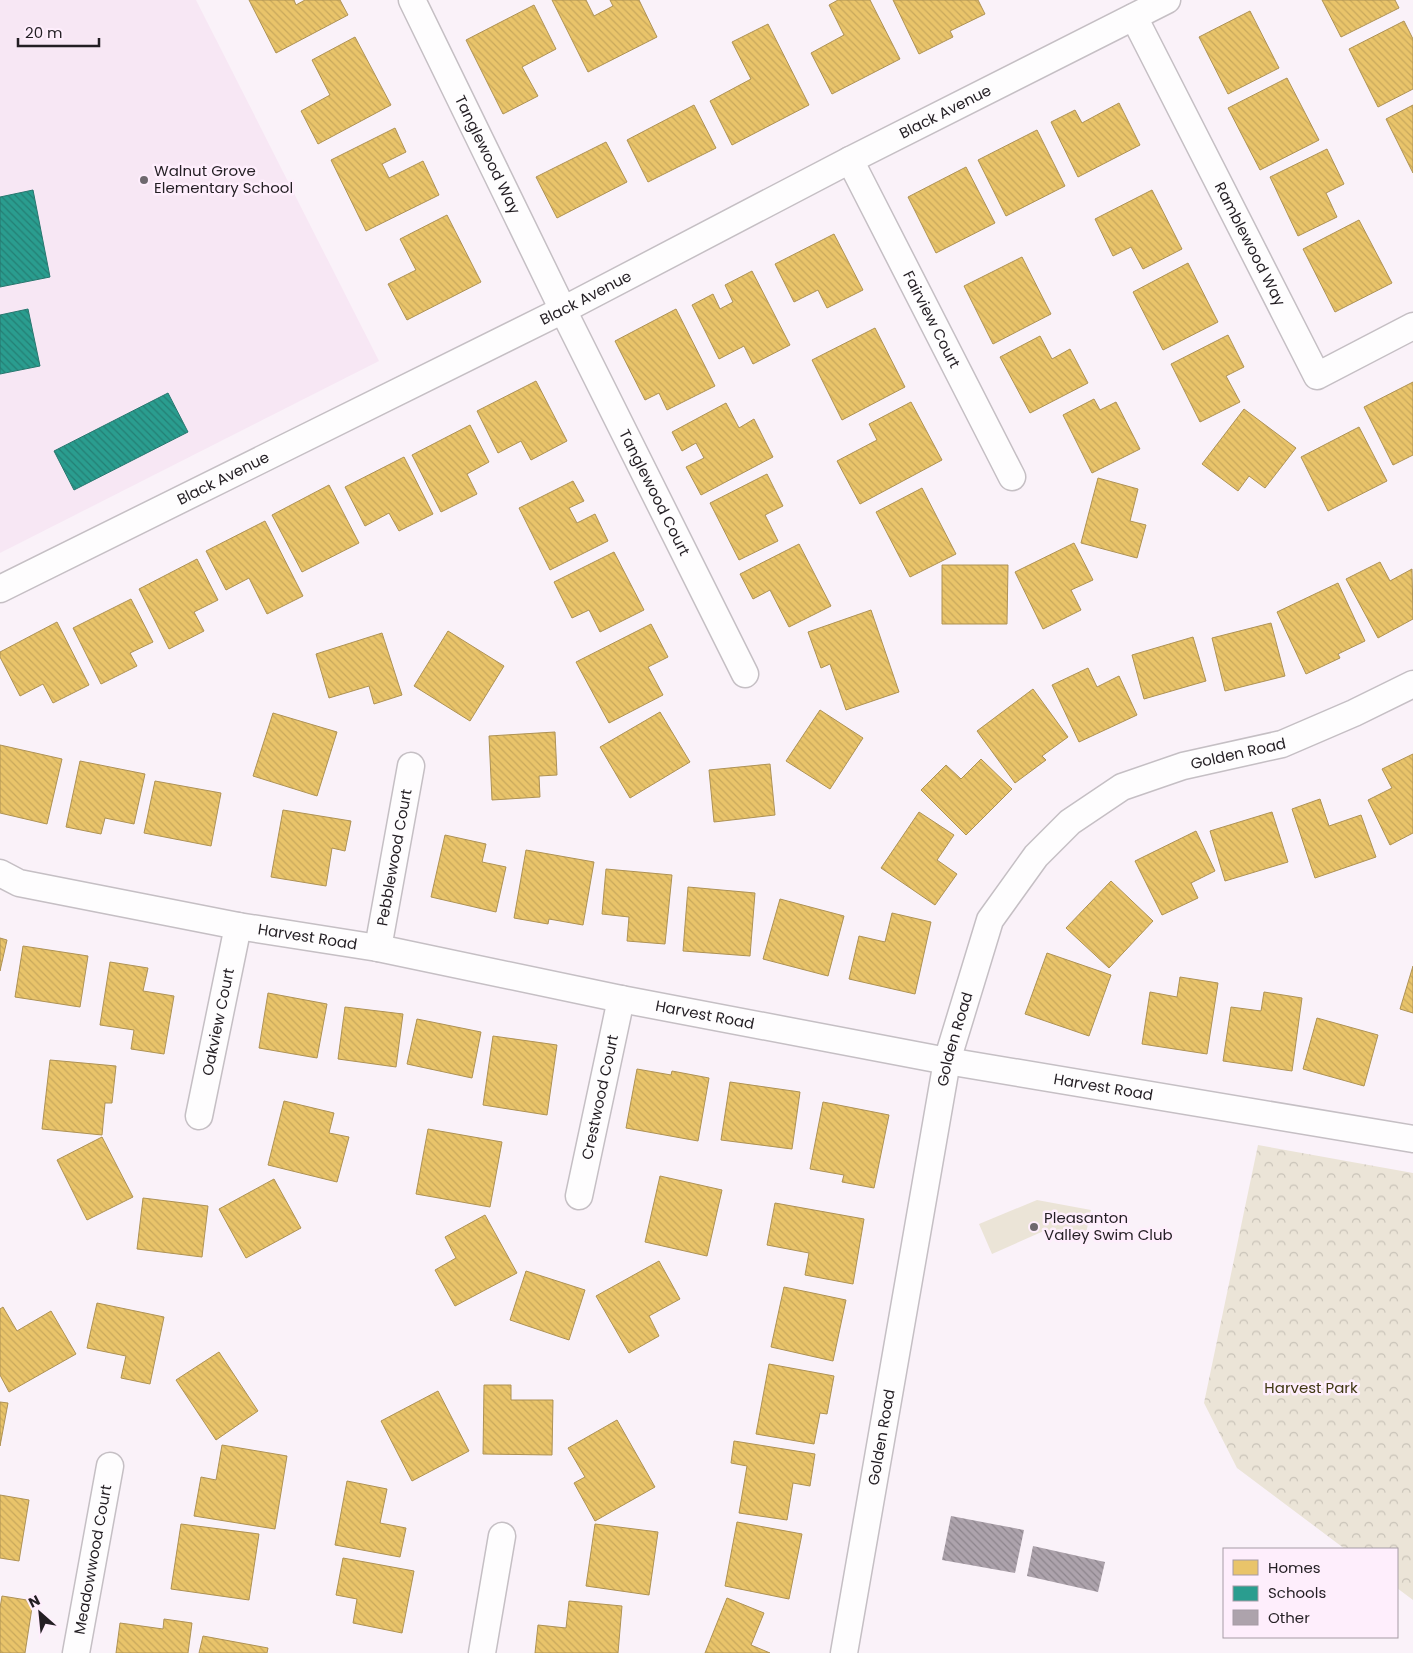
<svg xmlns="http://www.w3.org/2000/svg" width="1413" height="1653" viewBox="0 0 1413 1653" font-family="Poppins,sans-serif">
	<defs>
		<pattern id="park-crowns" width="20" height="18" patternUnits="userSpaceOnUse" patternTransform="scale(1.25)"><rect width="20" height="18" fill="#ebe4d7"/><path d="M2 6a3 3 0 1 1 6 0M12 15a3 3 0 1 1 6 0" fill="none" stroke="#c9c3b8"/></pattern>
		<pattern id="homes-back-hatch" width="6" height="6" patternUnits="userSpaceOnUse" patternTransform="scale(1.25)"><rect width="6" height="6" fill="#e9c46a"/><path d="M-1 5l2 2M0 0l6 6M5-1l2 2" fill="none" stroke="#c8a85c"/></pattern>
		<pattern id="schools-back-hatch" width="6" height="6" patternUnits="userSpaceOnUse" patternTransform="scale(1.25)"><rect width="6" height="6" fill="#2a9d8f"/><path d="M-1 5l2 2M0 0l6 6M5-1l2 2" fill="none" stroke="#247f74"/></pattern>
		<pattern id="building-back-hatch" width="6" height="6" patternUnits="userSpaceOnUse" patternTransform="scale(1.25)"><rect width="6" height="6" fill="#ada3ac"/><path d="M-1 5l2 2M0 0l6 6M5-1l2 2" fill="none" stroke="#8c848c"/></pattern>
	</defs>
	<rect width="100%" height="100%" fill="#faf2f9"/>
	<path fill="#f7e7f4" d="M0,0H196L379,361L0,553Z"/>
	<path fill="url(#park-crowns)" d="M1258,1145L1413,1173V1600L1397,1588V1549H1345L1237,1468L1204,1403Z"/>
	<path fill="#ebe4d7" d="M1037,1200L1091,1210L1085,1238L1046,1230L992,1254L979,1224Z"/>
	<g fill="url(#homes-back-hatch)" stroke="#ae9255">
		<path d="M249,0H294L296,5L305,0H340L348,15L276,53Z"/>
		<path d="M552,0H586L594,16L613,6L610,0H639L657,37L588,72Z"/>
		<path d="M838,0H870L900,59L832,94L811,53L844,35L829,5Z"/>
		<path d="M893,0H978L985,14L950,31L953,37L919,54Z"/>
		<path d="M1322,0H1395L1399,8L1341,37Z"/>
		<path d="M534,5L556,49L522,67L538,96L503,114L466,40Z"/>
		<path d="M1250,11L1279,68L1228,94L1199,37Z"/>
		<path d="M1404,21L1413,39V89L1378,107L1349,49Z"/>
		<path d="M768,24L809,105L732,145L710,101L751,79L732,42Z"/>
		<path d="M355,37L391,105L318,144L301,111L330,95L312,60Z"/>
		<path d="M1287,78L1319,140L1260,170L1228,108Z"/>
		<path d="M1119,103L1140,145L1078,177L1051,122L1075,110L1082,123Z"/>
		<path d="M694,105L716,148L648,182L627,140Z"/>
		<path d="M1413,105V173L1386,119Z"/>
		<path d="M395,128L406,152L382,164L389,178L423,161L439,195L366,231L331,160Z"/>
		<path d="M1037,130L1065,186L1006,216L978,160Z"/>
		<path d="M606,142L627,182L557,218L536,177Z"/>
		<path d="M1327,149L1344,184L1326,193L1337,217L1298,236L1270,177Z"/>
		<path d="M966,167L995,223L936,253L908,197Z"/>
		<path d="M1152,190L1182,249L1143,269L1131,247L1113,256L1095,219Z"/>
		<path d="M447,215L481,282L407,320L388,284L416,270L400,239Z"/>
		<path d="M1359,220L1392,283L1335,312L1303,249Z"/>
		<path d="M834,234L863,290L827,308L818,290L794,302L775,264Z"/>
		<path d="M1022,257L1051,314L993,344L964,286Z"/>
		<path d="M1188,263L1218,322L1163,350L1133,292Z"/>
		<path d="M752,271L790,345L753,364L744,346L719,359L692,305L713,294L720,309L733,302L725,285Z"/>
		<path d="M676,309L715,386L667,410L659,393L645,400L615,341Z"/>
		<path d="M875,328L905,387L842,420L812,360Z"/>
		<path d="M1228,335L1244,367L1226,376L1240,402L1200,422L1171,364Z"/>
		<path d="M1040,336L1052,359L1070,349L1088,383L1030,413L1000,357Z"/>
		<path d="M536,381L567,441L531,460L521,441L498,453L477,411Z"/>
		<path d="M1413,382V455L1393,465L1364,407Z"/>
		<path d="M1094,399L1100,410L1116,402L1140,449L1092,473L1063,415Z"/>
		<path d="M911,402L942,460L860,504L837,461L877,440L869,424Z"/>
		<path d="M726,403L739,428L754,419L773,457L701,495L686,467L704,458L696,443L682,451L672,432Z"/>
		<path d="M1244,409L1296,448L1265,488L1249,476L1238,491L1202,464Z"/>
		<path d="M470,425L489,462L467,474L477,494L441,512L412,455Z"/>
		<path d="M1359,427L1387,481L1328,511L1301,457Z"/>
		<path d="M404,457L433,514L399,531L389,513L365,526L345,487Z"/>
		<path d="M767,474L783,506L765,515L778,541L739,560L710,503Z"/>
		<path d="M1098,478L1138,489L1130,521L1146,525L1137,558L1081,543Z"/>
		<path d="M573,481L584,501L569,508L577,523L595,514L608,541L550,570L519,508Z"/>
		<path d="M329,485L359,543L302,572L272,515Z"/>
		<path d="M922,488L956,554L910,577L876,512Z"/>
		<path d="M265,521L303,596L267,614L249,578L226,590L206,551Z"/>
		<path d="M1074,543L1093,580L1071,590L1081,610L1043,629L1015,572Z"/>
		<path d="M799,544L831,606L789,627L770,590L753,599L740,574Z"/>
		<path d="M614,552L644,610L600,632L589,610L572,618L554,582Z"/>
		<path d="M197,559L218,600L194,612L204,631L169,649L139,589Z"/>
		<path d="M1380,562L1390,581L1412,569L1413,619L1378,638L1346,579Z"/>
		<path d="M942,565H1008L1007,624H942Z"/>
		<path d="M1338,583L1365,641L1338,654L1340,658L1306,674L1277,612Z"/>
		<path d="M131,599L153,642L130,653L137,666L101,684L73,628Z"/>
		<path d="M871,610L899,692L846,710L830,664L821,668L808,632Z"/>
		<path d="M57,622L89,685L53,703L43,684L20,696L0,657V652Z"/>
		<path d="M1271,623L1285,676L1225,691L1212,638Z"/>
		<path d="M651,624L668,657L648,667L663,695L609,723L576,662Z"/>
		<path d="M448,631L504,666L470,721L414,686Z"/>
		<path d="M382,633L402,695L374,704L369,686L329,698L316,654Z"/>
		<path d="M1193,637L1206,681L1144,699L1132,655Z"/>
		<path d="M1088,668L1097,687L1119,676L1137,715L1079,742L1052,685Z"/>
		<path d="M1033,689L1068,737L1042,756L1046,760L1015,783L977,731Z"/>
		<path d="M820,710L863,738L830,789L786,761Z"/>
		<path d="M660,712L690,762L630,798L600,747Z"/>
		<path d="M273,713L337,732L317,796L253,776Z"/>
		<path d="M555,732L557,775L539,776L540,797L492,800L489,736Z"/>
		<path d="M0,745L62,759L47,824L0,813Z"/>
		<path d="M1413,754V833L1390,845L1368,800L1392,788L1382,769Z"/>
		<path d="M981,759L1012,789L966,835L921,790L946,765L961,779Z"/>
		<path d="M80,761L145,774L134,824L105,818L101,834L66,827Z"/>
		<path d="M770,764L775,815L714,822L709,770Z"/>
		<path d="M155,781L221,793L211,846L144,833Z"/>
		<path d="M1320,799L1329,826L1361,815L1376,857L1315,878L1292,809Z"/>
		<path d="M283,810L351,821L345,851L332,848L326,886L271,877Z"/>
		<path d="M919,812L954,835L937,860L957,874L935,905L881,868Z"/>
		<path d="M1272,812L1288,862L1225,881L1210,831Z"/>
		<path d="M1196,831L1215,871L1191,883L1198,898L1162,915L1135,861Z"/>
		<path d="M445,835L486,844L482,862L506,867L496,912L431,897Z"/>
		<path d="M526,850L594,862L583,925L549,919L548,924L514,918Z"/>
		<path d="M606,869L672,875L665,944L627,941L629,917L602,914Z"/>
		<path d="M1111,881L1153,921L1109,968L1066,928Z"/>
		<path d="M688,887L755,893L750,956L683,951Z"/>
		<path d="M780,899L844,916L828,976L763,959Z"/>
		<path d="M892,913L931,922L915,994L849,979L859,936L885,942Z"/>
		<path d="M0,938L7,940L0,971Z"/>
		<path d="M23,946L88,956L80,1007L15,997Z"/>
		<path d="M1047,953L1111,975L1089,1036L1025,1014Z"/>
		<path d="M110,962L148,968L143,991L174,996L164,1054L131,1049L134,1030L100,1025Z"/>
		<path d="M1413,966V1013L1400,1009Z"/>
		<path d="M1180,977L1218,983L1207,1054L1142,1044L1150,992L1177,997Z"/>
		<path d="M1264,992L1302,998L1292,1071L1223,1061L1231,1007L1261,1011Z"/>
		<path d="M268,993L327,1004L317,1058L259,1048Z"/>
		<path d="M345,1007L403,1014L396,1067L338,1059Z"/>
		<path d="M1317,1018L1378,1035L1364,1086L1303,1069Z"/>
		<path d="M417,1019L481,1032L472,1078L407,1064Z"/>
		<path d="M493,1036L557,1045L547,1115L483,1105Z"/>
		<path d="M50,1060L116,1066L112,1103H105L102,1135L42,1129Z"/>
		<path d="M637,1069L671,1075L672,1071L709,1078L698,1141L626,1128Z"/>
		<path d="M730,1082L800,1092L792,1149L721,1140Z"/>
		<path d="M284,1101L334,1113L329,1133L349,1137L337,1182L268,1165Z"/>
		<path d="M823,1102L889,1115L874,1188L842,1182L844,1175L810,1169Z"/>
		<path d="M428,1129L502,1142L490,1207L416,1194Z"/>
		<path d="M102,1137L133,1197L87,1220L57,1160Z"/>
		<path d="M660,1176L722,1190L707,1256L645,1242Z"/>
		<path d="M274,1179L301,1228L246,1258L219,1209Z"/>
		<path d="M143,1198L208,1206L202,1257L137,1249Z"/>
		<path d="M775,1203L864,1219L853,1284L805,1275L809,1253L767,1245Z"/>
		<path d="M485,1215L517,1273L455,1306L435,1270L456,1258L445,1237Z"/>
		<path d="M659,1261L680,1299L649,1316L659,1336L629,1353L596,1296Z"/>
		<path d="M526,1271L585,1290L569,1340L510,1320Z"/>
		<path d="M784,1287L846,1300L833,1361L771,1347Z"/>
		<path d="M97,1303L164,1317L150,1384L121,1378L126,1356L87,1348Z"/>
		<path d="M3,1307L17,1331L51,1311L76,1354L9,1392L0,1375V1309Z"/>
		<path d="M219,1352L258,1411L216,1440L176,1380Z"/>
		<path d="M769,1364L834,1376L827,1414L820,1413L814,1444L756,1434Z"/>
		<path d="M484,1385H511V1400H553L552,1455L483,1454Z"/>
		<path d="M438,1391L469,1451L412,1481L381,1421Z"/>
		<path d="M0,1402L8,1403L0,1446Z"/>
		<path d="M617,1420L655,1487L595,1521L574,1483L585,1477L568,1448Z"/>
		<path d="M734,1441L815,1454L810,1486L793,1483L787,1520L739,1513L747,1466L731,1463Z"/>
		<path d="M222,1445L287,1456L275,1529L194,1516L201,1477L216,1480Z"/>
		<path d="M347,1481L387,1489L380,1523L406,1528L400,1557L335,1545Z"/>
		<path d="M0,1495L29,1500L19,1561L0,1558Z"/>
		<path d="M737,1522L802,1534L789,1599L725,1586Z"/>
		<path d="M181,1524L259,1534L249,1600L171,1589Z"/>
		<path d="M595,1524L658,1532L649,1595L586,1586Z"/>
		<path d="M343,1558L414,1571L402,1633L353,1623L357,1599L336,1595Z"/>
		<path d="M2,1596L33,1601L25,1653H0V1608Z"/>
		<path d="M727,1598L764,1613L751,1645L770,1653H705Z"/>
		<path d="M569,1601L622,1606L618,1653H535L538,1625L566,1628Z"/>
		<path d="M164,1619L192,1623L188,1653H116L120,1623L163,1629Z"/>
		<path d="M203,1636L268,1648L267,1653H199Z"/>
	</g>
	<g fill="url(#schools-back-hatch)" stroke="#28776f">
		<path d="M33,190L50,277L0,287V197Z"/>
		<path d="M28,309L40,366L0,374V315Z"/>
		<path d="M168,393L188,432L74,490L54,451Z"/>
	</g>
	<g fill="url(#building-back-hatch)">
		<path d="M951,1516L1024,1530L1015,1573L942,1560Z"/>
		<path d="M1033,1546L1105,1562L1098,1592L1027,1576Z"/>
	</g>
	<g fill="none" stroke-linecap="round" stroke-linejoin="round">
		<g stroke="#c5bfc4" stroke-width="29">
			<g id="minor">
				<path id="s1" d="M412,0L563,310L745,674"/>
				<path id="s2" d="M1134,17L1317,376L1413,326"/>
				<path id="s3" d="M850,160L1012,477"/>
				<path id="s4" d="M0,589L563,310L850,160L1167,0"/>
				<path id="s5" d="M0,873L19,883L238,926L378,948L621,999L947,1061L1413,1139"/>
				<path id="s6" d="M378,948L411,766"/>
				<path id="s7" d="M199,1116L238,926"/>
				<path id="s8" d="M579,1196L621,999"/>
				<path id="s9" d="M76,1653L110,1466"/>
				<path d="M482,1653L502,1536"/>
				<path id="s10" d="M844,1653L947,1061L990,920L1036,856L1070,822L1122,787L1183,766L1282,744L1354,713L1413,684"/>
			</g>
		</g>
		<use href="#minor" stroke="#fefdfe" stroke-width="26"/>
	</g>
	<g fill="#6e686e" stroke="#feeefc" stroke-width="2">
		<circle cx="144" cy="180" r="5"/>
		<circle cx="1034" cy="1227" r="5"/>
	</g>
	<g text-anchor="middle" stroke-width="5" stroke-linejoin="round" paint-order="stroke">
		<g font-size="15" fill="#231e23" stroke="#feeefc">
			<text dy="5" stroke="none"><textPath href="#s4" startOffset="1059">Black Avenue</textPath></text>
			<text dy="5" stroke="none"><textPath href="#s1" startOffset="172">Tanglewood Way</textPath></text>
			<text dy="5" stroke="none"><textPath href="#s2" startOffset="255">Ramblewood Way</textPath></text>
			<text dy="5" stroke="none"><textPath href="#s4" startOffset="654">Black Avenue</textPath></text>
			<text dy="5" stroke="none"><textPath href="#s3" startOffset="179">Fairview Court</textPath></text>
			<text dy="5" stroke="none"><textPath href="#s4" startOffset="249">Black Avenue</textPath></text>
			<text dy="5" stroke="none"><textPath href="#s1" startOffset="549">Tanglewood Court</textPath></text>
			<text dy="5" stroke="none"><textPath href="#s10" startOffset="1059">Golden Road</textPath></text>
			<text dy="5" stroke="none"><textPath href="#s6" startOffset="92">Pebblewood Court</textPath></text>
			<text dy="5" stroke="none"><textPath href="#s5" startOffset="315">Harvest Road</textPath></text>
			<text dy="5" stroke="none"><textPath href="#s5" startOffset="720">Harvest Road</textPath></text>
			<text dy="5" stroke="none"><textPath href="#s7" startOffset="96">Oakview Court</textPath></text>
			<text dy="5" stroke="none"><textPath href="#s10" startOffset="624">Golden Road</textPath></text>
			<text dy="5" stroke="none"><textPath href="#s5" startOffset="1125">Harvest Road</textPath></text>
			<text dy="5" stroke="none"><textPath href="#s8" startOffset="101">Crestwood Court</textPath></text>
			<text dy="5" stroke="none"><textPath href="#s10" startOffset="219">Golden Road</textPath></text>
			<text dy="5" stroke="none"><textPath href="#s9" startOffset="95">Meadowwood Court</textPath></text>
		</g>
		<g font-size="15" fill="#231e23" stroke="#feeefc" text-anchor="start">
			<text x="154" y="176">Walnut Grove<tspan x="154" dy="17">Elementary School</tspan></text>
			<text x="1044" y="1223">Pleasanton<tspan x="1044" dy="17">Valley Swim Club</tspan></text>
		</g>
		<g font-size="15" fill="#3f3713" stroke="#feeefc">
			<text x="1311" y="1393">Harvest Park</text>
		</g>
	</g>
	<rect x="1223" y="1548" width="175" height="90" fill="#feeefc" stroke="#a69ba5"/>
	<rect x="1233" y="1560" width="25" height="15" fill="#e9c46a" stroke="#a69ba5"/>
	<text x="1268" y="1573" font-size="15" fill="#231e23">Homes</text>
	<rect x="1233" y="1586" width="25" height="15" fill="#2a9d8f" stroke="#a69ba5"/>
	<text x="1268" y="1598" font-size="15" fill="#231e23">Schools</text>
	<rect x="1233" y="1610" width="25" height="15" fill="#ada3ac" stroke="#a69ba5"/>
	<text x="1268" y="1623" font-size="15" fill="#231e23">Other</text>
	<g transform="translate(40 1613) rotate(333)" stroke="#feeefc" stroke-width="4" paint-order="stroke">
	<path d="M0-4L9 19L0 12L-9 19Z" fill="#231e23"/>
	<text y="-8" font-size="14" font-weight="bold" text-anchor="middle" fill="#231e23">N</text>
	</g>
	<path d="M18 38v8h81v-8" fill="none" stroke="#231e23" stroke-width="2.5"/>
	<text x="25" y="38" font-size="15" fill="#231e23" stroke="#feeefc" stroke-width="4" paint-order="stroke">20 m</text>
</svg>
